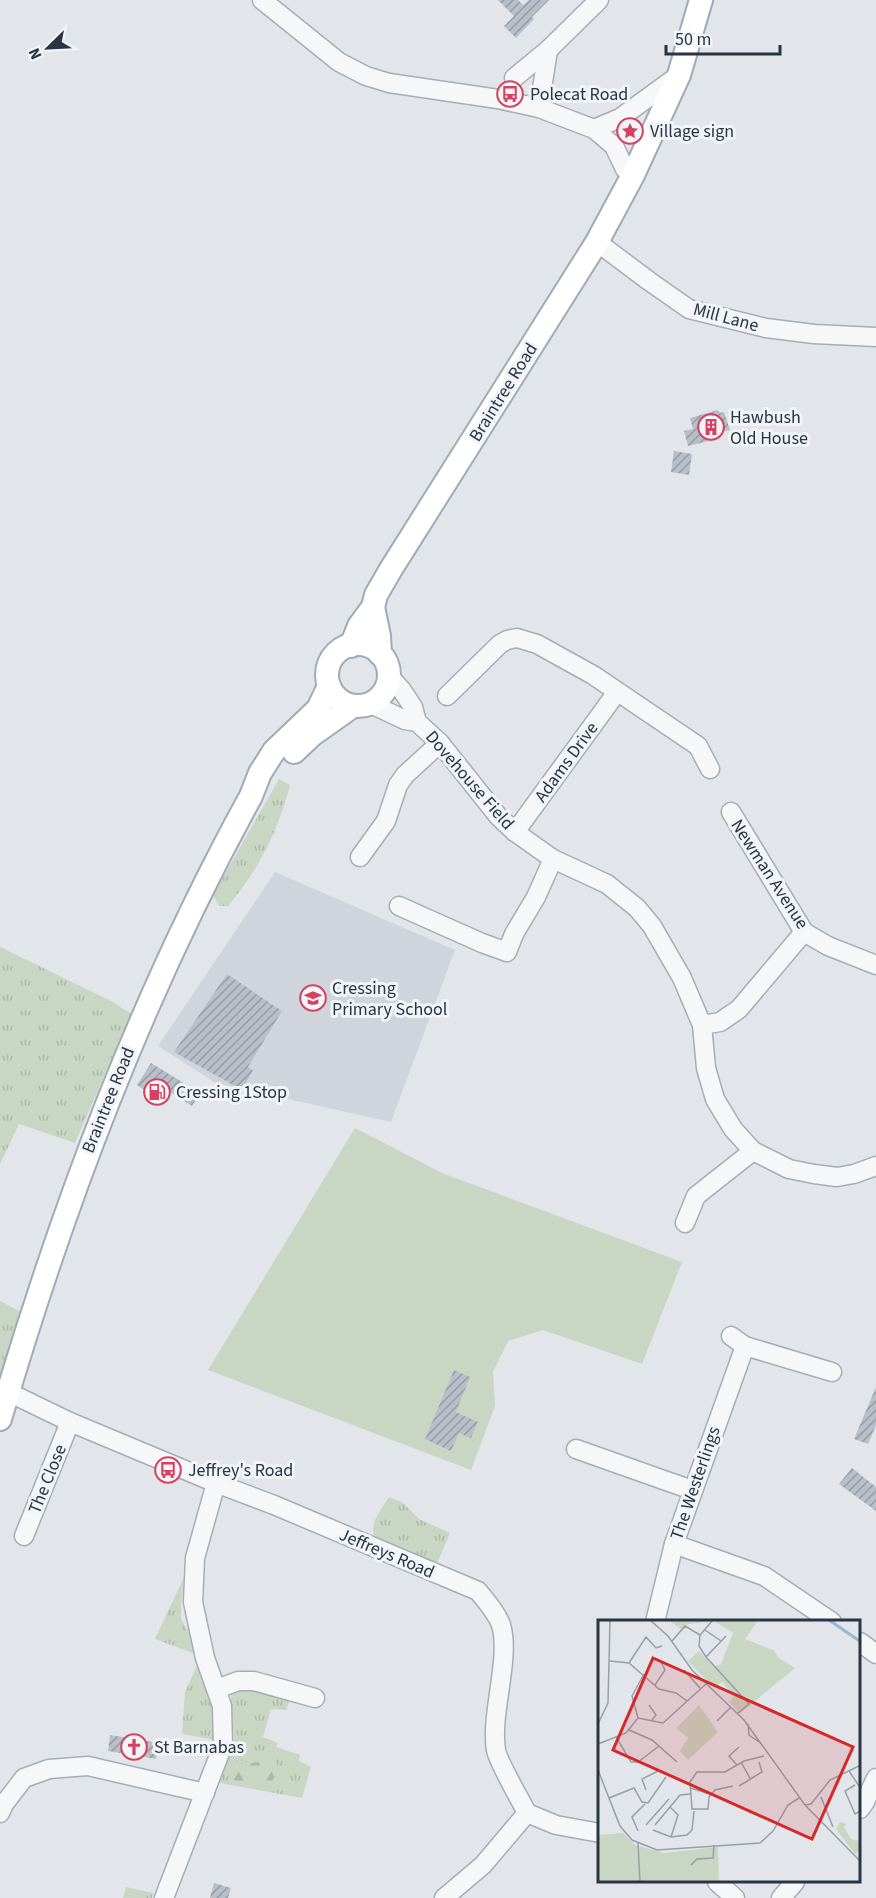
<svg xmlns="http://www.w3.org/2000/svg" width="876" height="1898" viewBox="0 0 876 1898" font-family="'Source Sans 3',sans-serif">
	<defs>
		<pattern id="grass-tufts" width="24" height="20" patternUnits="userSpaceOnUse" patternTransform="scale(1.5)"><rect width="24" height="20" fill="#c8d6c3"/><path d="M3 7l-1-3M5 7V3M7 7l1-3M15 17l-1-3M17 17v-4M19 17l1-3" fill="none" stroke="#acb8a9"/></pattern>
		<pattern id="forest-firs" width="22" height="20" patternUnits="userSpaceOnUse" patternTransform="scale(1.5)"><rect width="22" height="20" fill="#c8d6c3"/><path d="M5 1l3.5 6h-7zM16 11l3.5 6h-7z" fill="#acb8a9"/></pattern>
		<pattern id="building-hatch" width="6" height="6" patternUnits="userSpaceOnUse" patternTransform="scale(1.5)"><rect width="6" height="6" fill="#b9bfc9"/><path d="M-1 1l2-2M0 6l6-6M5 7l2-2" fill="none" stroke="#969ca5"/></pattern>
	</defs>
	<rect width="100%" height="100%" fill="#e2e6eb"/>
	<path fill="#d0d5dd" d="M275,872L455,950L391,1122L216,1083L158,1046Z"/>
	<g fill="url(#grass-tufts)">
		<path d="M279,779L290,785C277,834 260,867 228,906H219L213,895Z"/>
		<path d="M0,947L113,1002L131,1014L75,1143L19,1124L0,1164Z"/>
		<path d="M0,1301L21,1312L0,1379Z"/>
		<path d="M389,1497L402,1502L419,1519L450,1533L436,1566L376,1540C367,1525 381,1510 389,1497Z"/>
		<path d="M184,1577L181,1604V1619L190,1634L196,1654L155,1639Z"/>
		<path d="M197,1666L214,1712L215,1740L182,1734L185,1692Z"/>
		<path d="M240,1685L290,1700L286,1710L271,1709L263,1737L278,1743L276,1747L300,1755L299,1761L311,1767L302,1798L220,1783L234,1739L231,1701L232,1690Z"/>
		<path d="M126,1887L153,1893L152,1898H123Z"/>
	</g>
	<path fill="url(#forest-firs)" d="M273,1759L278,1766V1773L268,1786L242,1785L228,1776V1769L239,1760L251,1763Z"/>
	<path fill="#c8d6c3" d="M355,1128L442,1173L682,1262L642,1364L543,1330L508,1341L493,1372L495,1406L471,1470L208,1370Z"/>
	<g fill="url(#building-hatch)">
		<path d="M498,0H518L523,5L529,0H549L532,17L534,19L516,38L504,26L514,16Z"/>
		<path d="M718,410L720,413L724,412L730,430L716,433L717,439L688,446L684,431L693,429L690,418Z"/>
		<path d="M674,451L692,454L689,475L671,472Z"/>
		<path d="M227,974L282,1011L248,1067L253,1070L242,1090L174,1052Z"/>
		<path d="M151,1063L200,1093L192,1106L158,1084L152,1095L137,1085Z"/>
		<path d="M454,1370L470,1377L456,1412L478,1422L471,1438L459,1433L451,1451L425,1439Z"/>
		<path d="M876,1387V1425L868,1444L854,1439Z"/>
		<path d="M852,1468L876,1487V1511L839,1484Z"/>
		<path d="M110,1735L159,1743L156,1759L108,1751Z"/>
		<path d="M214,1883L231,1888L228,1898H210Z"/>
	</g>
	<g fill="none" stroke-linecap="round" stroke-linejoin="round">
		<g stroke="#a7adb6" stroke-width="21">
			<g id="minor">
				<path d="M262,0L339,62L366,76L389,83L498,99L539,108L594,129L614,146L625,169L633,175"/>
				<path d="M514,78L548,50L599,0"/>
				<path d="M539,108L548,50"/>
				<path d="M594,129L620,118L679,75"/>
				<path d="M597,242L649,281L689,309L766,328L814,334L876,337"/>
				<path d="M389,676L401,689L413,707L417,722L440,743L498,816L515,832L553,859L607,884L637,908L652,926L682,978L702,1025L706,1068L715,1099L733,1129L753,1151L789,1169L814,1174L837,1177L854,1174L876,1166"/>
				<path d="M447,696L500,644L507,640L517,638L537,644L593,675L698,746L710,769"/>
				<path d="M371,704L405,720L417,722"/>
				<path d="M731,812L804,932L828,946L876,965"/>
				<path d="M515,832L617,692"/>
				<path d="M360,857L386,821L398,785L405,775L440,743"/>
				<path d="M399,906L482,943L507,952L514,934L536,897L553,859"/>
				<path d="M702,1025L720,1022L739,1009L804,932"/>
				<path d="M685,1223L696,1196L753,1151"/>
				<path d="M731,1336L745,1346L832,1372"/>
				<path d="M8,1392L70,1422L216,1483L274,1505L478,1591C486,1601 497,1613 501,1625C511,1658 490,1714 496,1750C498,1762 520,1799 527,1813L556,1825L600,1833"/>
				<path d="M576,1449L692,1490"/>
				<path d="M24,1536L70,1422"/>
				<path d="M674,1544L764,1576L832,1622"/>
				<path d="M655,1622L674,1544L745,1346"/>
				<path d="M860,1642L876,1654"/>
				<path d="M217,1689L238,1681H254L315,1698"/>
				<path d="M860,1809L865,1802L876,1778"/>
				<path d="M0,1813L4,1804L24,1778L49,1769L88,1766L205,1793"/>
				<path d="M717,1882L735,1898"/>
				<path d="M164,1898L223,1745L222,1706L205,1658L193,1602L195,1558L216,1483"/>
				<path d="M444,1898L483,1865L527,1813"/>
				<path d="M781,1898L795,1882"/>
			</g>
		</g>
		<g stroke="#a1abb8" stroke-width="26">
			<g id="major">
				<path d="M373,607L379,636L380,654"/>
				<circle cx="358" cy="675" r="31"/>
				<path d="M351,646L359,626L373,607L376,595L391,569L597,242L633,175L679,75L701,0"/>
				<path d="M294,752L312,735L353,706"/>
				<path d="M0,1419C64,1202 142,994 251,796L260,773L274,751L318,709L329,686"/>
			</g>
		</g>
		<use href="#minor" stroke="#f5f7f9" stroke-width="18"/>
		<use href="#major" stroke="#fff" stroke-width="22"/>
	</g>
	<defs>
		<g id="bus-ring" transform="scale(1.35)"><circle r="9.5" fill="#f2f5f8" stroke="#d6415f" stroke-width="1.5"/><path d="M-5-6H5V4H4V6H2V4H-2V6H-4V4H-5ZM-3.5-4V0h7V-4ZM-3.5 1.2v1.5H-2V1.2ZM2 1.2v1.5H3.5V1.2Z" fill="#d6415f"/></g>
		<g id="sight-ring" transform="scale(1.35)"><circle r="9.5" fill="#f2f5f8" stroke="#d6415f" stroke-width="1.5"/><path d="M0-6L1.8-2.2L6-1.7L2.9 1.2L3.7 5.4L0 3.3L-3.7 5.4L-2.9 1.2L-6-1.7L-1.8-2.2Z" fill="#d6415f"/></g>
		<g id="building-ring" transform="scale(1.35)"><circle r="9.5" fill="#f2f5f8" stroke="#d6415f" stroke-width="1.5"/><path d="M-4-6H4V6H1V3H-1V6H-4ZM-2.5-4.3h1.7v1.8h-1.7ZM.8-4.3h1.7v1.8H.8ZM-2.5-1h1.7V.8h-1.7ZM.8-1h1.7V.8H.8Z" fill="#d6415f"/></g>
		<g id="school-ring" transform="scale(1.35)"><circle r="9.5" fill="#f2f5f8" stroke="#d6415f" stroke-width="1.5"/><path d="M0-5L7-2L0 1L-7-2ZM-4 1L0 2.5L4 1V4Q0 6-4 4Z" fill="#d6415f"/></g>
		<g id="fuel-ring" transform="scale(1.35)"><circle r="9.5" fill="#f2f5f8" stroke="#d6415f" stroke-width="1.5"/><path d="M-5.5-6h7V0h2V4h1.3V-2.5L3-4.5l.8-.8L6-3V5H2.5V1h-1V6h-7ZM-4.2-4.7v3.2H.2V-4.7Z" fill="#d6415f"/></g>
		<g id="church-ring" transform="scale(1.35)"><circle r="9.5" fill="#f2f5f8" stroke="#d6415f" stroke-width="1.5"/><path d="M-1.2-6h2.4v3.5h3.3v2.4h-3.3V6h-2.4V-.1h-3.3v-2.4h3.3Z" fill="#d6415f"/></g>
	</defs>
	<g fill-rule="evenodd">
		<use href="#bus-ring" x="510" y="94"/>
		<use href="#sight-ring" x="630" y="131"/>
		<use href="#building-ring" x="711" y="427"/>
		<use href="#school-ring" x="313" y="998"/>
		<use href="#fuel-ring" x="157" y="1092"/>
		<use href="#bus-ring" x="168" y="1470"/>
		<use href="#church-ring" x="134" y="1747"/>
	</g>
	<g text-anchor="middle" stroke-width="6" stroke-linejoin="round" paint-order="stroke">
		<g font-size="18" fill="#293444" stroke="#f2f5f8" text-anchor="start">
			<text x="530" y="100">Polecat Road</text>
			<text x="650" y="137">Village sign</text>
			<text x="730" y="423">Hawbush<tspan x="730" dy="21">Old House</tspan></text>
			<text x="332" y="994">Cressing<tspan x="332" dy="21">Primary School</tspan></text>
			<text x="176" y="1098">Cressing 1Stop</text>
			<text x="188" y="1476">Jeffrey's Road</text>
			<text x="154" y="1753">St Barnabas</text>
		</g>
		<g font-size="18" fill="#293444" stroke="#f2f5f8">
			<text transform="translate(726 317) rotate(15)" y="6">Mill Lane</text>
			<text transform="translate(503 392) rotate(-58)" y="6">Braintree Road</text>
			<text transform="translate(566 762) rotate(-54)" y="6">Adams Drive</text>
			<text transform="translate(470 780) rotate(49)" y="6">Dovehouse Field</text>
			<text transform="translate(770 874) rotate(57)" y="6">Newman Avenue</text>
			<text transform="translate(108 1100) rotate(-68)" y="6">Braintree Road</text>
			<text transform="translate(47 1479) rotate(-68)" y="6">The Close</text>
			<text transform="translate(695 1483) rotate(-71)" y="6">The Westerlings</text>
			<text transform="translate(387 1553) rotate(23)" y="6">Jeffreys Road</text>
		</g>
	</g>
	<g transform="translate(598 1620)">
		<rect width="262" height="262" fill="#e2e6eb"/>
		<path d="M71,0H160L147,19L175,30L184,42L183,59L142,94L131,82L136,76L124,62L116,68L90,41L101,31L116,47L123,44L135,13L116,1L90,4L85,11ZM25,213L37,225L66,233L120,227L121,262H0V215Z" fill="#c8d6c3"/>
		<path d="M181,38L197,48L179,63L183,59L178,51L183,49ZM242,202L249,204L246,207L253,219L262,221V230L257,234L238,209Z" fill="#c8d6c3"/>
		<path d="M101,85L120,112L90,140L82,131L90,118L78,108Z" fill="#c8d6c3"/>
		<path fill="none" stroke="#9bb6cd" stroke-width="3" d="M231,0L263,22"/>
		<path fill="none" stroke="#989fa8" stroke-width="1.5" d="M52,0L70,16L94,50L146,100L207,185L263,242M107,10L123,21M128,16L108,37L151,84L140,93M74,21L87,6L102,15M108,37L101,26L102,15L115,0M12,41L31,43L61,69L78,73L89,81M31,43L48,17L58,28L64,26M86,50L102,68M57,65L67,50L62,40M51,85L58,95L54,100M40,98L34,76L46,54M119,101L133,87M0,104L10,83L12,0M150,104L151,115L161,122M31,110L54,120L79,142M18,117L33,142H40L61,126M0,124L28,113L40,98L65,103L108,64M143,142L153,160M139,145L131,136L141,127M0,150L22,206L34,220L59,230L162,223L175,211L190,185L201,178M251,151L263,169M257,165L247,171L257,194L263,191M135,166L117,170L111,177L110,189H94L92,162L99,152H127L146,141L166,136M141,166L164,152L161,142M92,168L112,174M48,170L44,159L60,151M223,177L235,207M11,178L36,168L44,182L50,183L68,157M207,185L213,184L232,160L263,145M72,187L80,195L73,217M48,205L71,179M57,205L82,175L92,174M55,210L73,217L89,215L94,210L96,191M40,211L34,197L47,184M40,223L42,262M93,245L99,239L115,238L116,225"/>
		<path fill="#d62828" fill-opacity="0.15" stroke="#d62828" stroke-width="3" d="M55,38L255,127L214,219L15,130Z"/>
		<rect width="262" height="262" fill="none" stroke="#293444" stroke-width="3"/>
	</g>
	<g transform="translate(48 48) rotate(246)" stroke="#f2f5f8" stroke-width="4.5" paint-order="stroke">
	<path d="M0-4.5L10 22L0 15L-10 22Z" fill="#293444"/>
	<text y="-9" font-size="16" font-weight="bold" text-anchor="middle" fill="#293444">N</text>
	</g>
	<path d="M666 45v9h114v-9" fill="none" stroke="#293444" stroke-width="3"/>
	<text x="675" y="45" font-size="18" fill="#293444" stroke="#f2f5f8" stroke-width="4.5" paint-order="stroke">50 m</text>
</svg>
